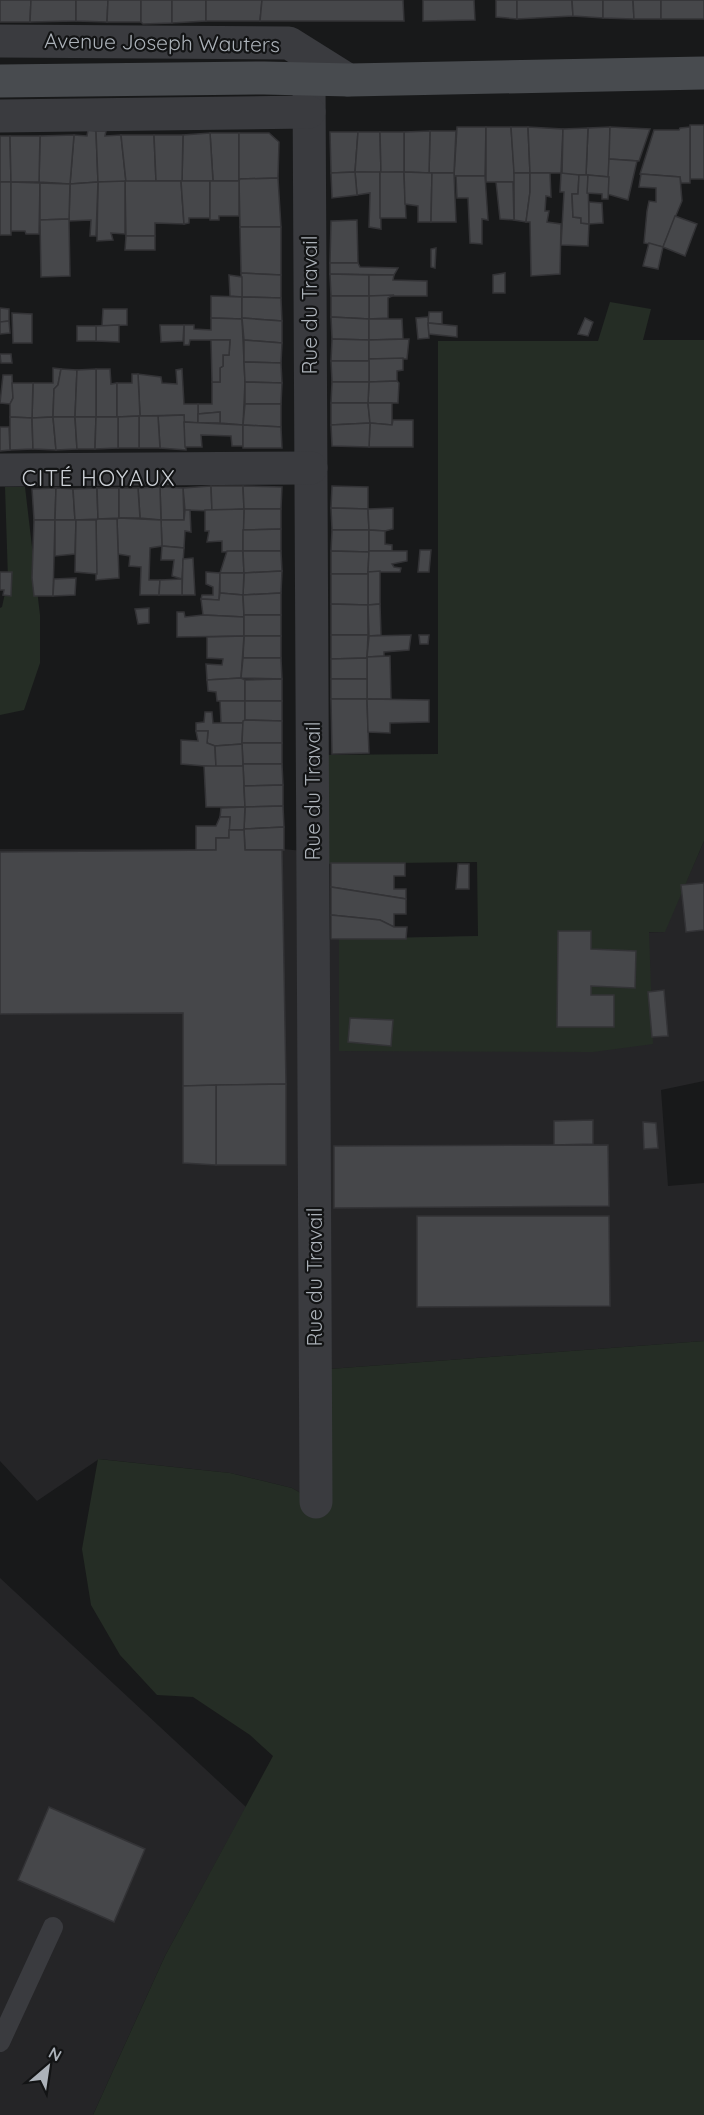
<svg xmlns="http://www.w3.org/2000/svg" width="704" height="2115" viewBox="0 0 704 2115" font-family="Quicksand,sans-serif">
	<rect width="100%" height="100%" fill="#18191a"/>
	<g fill="#252527">
		<path d="M704,841V1081L661,1090L668,1186L704,1183V1341L316,1370V1502L292,1488L230,1473L99,1459L37,1501L0,1461V849H283L313,852L314,940L664,932Z"/>
		<path d="M0,1578L246,1807L165,1956L93,2115H0Z"/>
	</g>
	<g fill="#252d25">
		<path d="M610,302L651,309L643,340H704V841L665,932H649L653,1044L593,1052L339,1051V939L478,936L477,862L313,864V755L438,754V341H598Z"/>
		<path d="M5,487H25L40,615V663L24,710L0,715V608L2,607L8,579Z"/>
		<path d="M704,1341V2115H93L165,1956L273,1756L250,1735L193,1697L157,1695L120,1655L91,1605L82,1549L98,1459L230,1473L292,1488L316,1502V1370Z"/>
	</g>
	<g fill="#46474a" stroke="#333336" stroke-width="1.5">
		<path d="M0,0H31L30,22H0Z"/>
		<path d="M31,0H76V21L30,22Z"/>
		<path d="M76,0H108L107,22L76,21Z"/>
		<path d="M108,0H141V22H107Z"/>
		<path d="M141,0H172V23L143,24L141,22Z"/>
		<path d="M172,0H206V21L172,23Z"/>
		<path d="M206,0H262L260,21H206Z"/>
		<path d="M262,0H403L404,21H260Z"/>
		<path d="M423,0H474L475,20L423,21Z"/>
		<path d="M496,0H517V19L496,17Z"/>
		<path d="M517,0H572L573,16L517,19Z"/>
		<path d="M572,0H603V18L573,16Z"/>
		<path d="M603,0H633L634,19L603,18Z"/>
		<path d="M633,0H661V19H634Z"/>
		<rect x="661" y="0" width="43" height="19"/>
		<rect x="690" y="125" width="14" height="54"/>
		<path d="M457,127H486L485,176H454Z"/>
		<path d="M486,127H511L515,182H486Z"/>
		<path d="M511,127H528L530,173H514Z"/>
		<path d="M528,127L563,129L561,173H530Z"/>
		<path d="M610,127L609,177L586,175L588,128Z"/>
		<path d="M610,127L650,129L639,161L609,159Z"/>
		<path d="M690,127V183H681L680,177L640,174L654,130H679L680,128Z"/>
		<path d="M588,128L586,175H562L563,129Z"/>
		<path d="M88,130L96,131L98,182L70,184L74,135L87,136Z"/>
		<path d="M96,131H106L105,136L121,135L126,182H98Z"/>
		<path d="M430,131H456L454,173H429Z"/>
		<path d="M430,131L429,173L404,172V132Z"/>
		<path d="M330,132H358L355,172L331,173Z"/>
		<path d="M358,132H380L381,173L355,172Z"/>
		<path d="M380,132H404V172L381,173Z"/>
		<path d="M210,133H239V181H213Z"/>
		<path d="M210,133L213,181H182L183,135Z"/>
		<path d="M239,133H269L279,142L278,178L240,179L239,181Z"/>
		<path d="M74,135L70,184L39,182L40,136Z"/>
		<path d="M121,135H154L156,181L126,182Z"/>
		<path d="M154,135H183L182,181H156Z"/>
		<path d="M0,136H10L11,182H0Z"/>
		<path d="M10,136H40L39,182H11Z"/>
		<path d="M609,159L637,161L628,200L607,194Z"/>
		<path d="M355,172H380L381,229L369,227L370,193L357,195Z"/>
		<path d="M355,172L357,195L332,198L331,173Z"/>
		<path d="M380,172H404L406,218H380Z"/>
		<path d="M404,172L432,173L431,222H418V206L405,204Z"/>
		<path d="M432,173H454L456,222H431Z"/>
		<path d="M514,173H530V192L526,222L514,220Z"/>
		<path d="M530,173H550L551,197L546,196L545,211H549L547,222L561,224L560,274L531,276L530,222H526L530,192Z"/>
		<path d="M561,173L579,175L578,194H572L573,217L581,218V223L589,224L588,246L561,245L564,192H560Z"/>
		<path d="M641,174L680,177L682,201L663,247L644,243L647,211L649,201L656,202V188L639,187Z"/>
		<path d="M579,175H588L589,224L581,223V218L573,217L572,194H578Z"/>
		<path d="M588,175L609,177L608,199H602V194L587,193Z"/>
		<path d="M456,176H485L488,220L482,219V244L470,243L468,198H457Z"/>
		<path d="M278,178L281,227H240L239,181L240,179Z"/>
		<path d="M125,181H181L184,224L155,223V236H126Z"/>
		<path d="M125,181V234L111,233L113,240L97,241L98,182Z"/>
		<path d="M181,181H210V218H189V223L184,224Z"/>
		<path d="M210,181H239V216H219V220H210Z"/>
		<rect x="0" y="182" width="11" height="53"/>
		<path d="M11,182L40,183L39,234H26L25,231H11Z"/>
		<path d="M98,182L96,236H90L91,220L69,221L70,184Z"/>
		<path d="M496,182H513L514,220L500,219Z"/>
		<path d="M40,183L70,184L69,219L40,220Z"/>
		<path d="M589,202L602,203L603,223L589,224Z"/>
		<path d="M675,216L697,224L685,256L663,247Z"/>
		<path d="M69,219L70,276L41,277L40,220Z"/>
		<path d="M357,220L358,263H330L331,221Z"/>
		<path d="M240,227H281V275L241,273Z"/>
		<path d="M126,236H155V250H125Z"/>
		<path d="M649,243L663,247L658,269L643,266Z"/>
		<path d="M436,248L435,268L431,267V249Z"/>
		<path d="M330,263H358L360,267L398,268L394,275L330,274Z"/>
		<path d="M241,273L281,275V298L242,297Z"/>
		<path d="M505,273V293H493V275Z"/>
		<path d="M330,274L369,275V296H331Z"/>
		<path d="M229,275L242,277V297L230,296Z"/>
		<path d="M369,275H394L393,280L427,281V296H369Z"/>
		<path d="M394,295L388,298V318L369,319V296Z"/>
		<path d="M211,296L242,297V319L211,318Z"/>
		<path d="M331,296H369V319L331,317Z"/>
		<path d="M242,297L281,298L282,321L242,318Z"/>
		<path d="M0,308L9,309V321L0,322Z"/>
		<path d="M103,309H127V325L102,326Z"/>
		<path d="M429,312H442V324L428,323Z"/>
		<path d="M12,313L32,314V343H13Z"/>
		<path d="M331,317L369,319V340L332,339Z"/>
		<path d="M428,317L429,338L418,339L416,318Z"/>
		<path d="M211,318L242,319L245,382L243,425L220,423V412L198,414V404H212V382H220V368L223,366V355H229L230,340H190L189,345H184V325H194V329L211,330Z"/>
		<path d="M242,318L282,321V343L244,340Z"/>
		<path d="M585,318L593,322L588,336L578,334Z"/>
		<path d="M369,319H402L403,339L369,340Z"/>
		<path d="M9,321L10,333L0,334V322Z"/>
		<path d="M428,323L457,326V337L429,334Z"/>
		<path d="M119,325V342L96,341V326Z"/>
		<path d="M160,325H184L183,341L161,342Z"/>
		<rect x="77" y="326" width="19" height="15"/>
		<path d="M332,339L369,340V361H331Z"/>
		<path d="M409,339L407,359H369V340Z"/>
		<path d="M211,340H230L229,355H223V366L220,368V382H212Z"/>
		<path d="M244,340L282,343L281,363L244,362Z"/>
		<path d="M0,354H11L12,363H1Z"/>
		<path d="M403,358V370L397,371V381L369,382V359Z"/>
		<path d="M331,361H369V382H332Z"/>
		<path d="M244,362L281,363L282,383L245,382Z"/>
		<path d="M53,368L61,369L58,385L54,389L53,417L32,418L33,383H53Z"/>
		<path d="M61,369L77,370L75,417H53L54,389L58,385Z"/>
		<path d="M96,369H110L111,384L117,383V417H96Z"/>
		<path d="M96,369V417H75L77,370Z"/>
		<path d="M182,369L184,404H198V423L184,422V415L140,416L138,374L161,377L162,383L177,384L176,370Z"/>
		<path d="M132,374H138L140,416L117,417V383H132Z"/>
		<path d="M3,375H12L13,398L10,404L0,403Z"/>
		<path d="M397,381L399,383L398,403H368L369,382Z"/>
		<path d="M245,382L282,383L281,404H245Z"/>
		<path d="M332,382H369L368,403H331Z"/>
		<path d="M12,383H33L32,418L10,417V404L13,398Z"/>
		<path d="M331,403H368L370,423L331,425Z"/>
		<path d="M368,403H392V425L370,423Z"/>
		<path d="M245,404H281V427L243,425Z"/>
		<path d="M220,412V423H198V414Z"/>
		<path d="M184,415L186,450L160,448L158,416Z"/>
		<path d="M139,416H158L160,448H139Z"/>
		<path d="M139,416V448H118V417Z"/>
		<path d="M10,417L32,418L33,449L10,450Z"/>
		<path d="M53,417L56,450L33,449L32,418Z"/>
		<path d="M53,417H75L77,449L56,450Z"/>
		<path d="M75,417H96L95,449H77Z"/>
		<path d="M96,417H118V448L95,449Z"/>
		<path d="M393,420H413V447H369L370,423L392,425Z"/>
		<path d="M184,422L243,425V446H232L231,436L201,435L202,447H185Z"/>
		<path d="M370,423L369,447L332,446L331,425Z"/>
		<path d="M243,425L281,427L282,448H243Z"/>
		<path d="M0,427H9L10,450L0,451Z"/>
		<path d="M211,486L212,511L185,510L183,488Z"/>
		<path d="M211,486H243L244,509L212,511Z"/>
		<path d="M243,486L282,487L281,509H244Z"/>
		<path d="M332,486L368,487V509L331,508Z"/>
		<path d="M160,487L183,488L184,520H161Z"/>
		<path d="M160,487L161,520L140,518L138,488Z"/>
		<path d="M56,488L55,520H34L32,489Z"/>
		<path d="M56,488L73,489L75,520H55Z"/>
		<path d="M97,488L98,519L75,520L73,489Z"/>
		<path d="M97,488H119V518L98,519Z"/>
		<path d="M119,488H138L140,518H119Z"/>
		<path d="M331,508L368,509L369,530H332Z"/>
		<path d="M393,508V529L385,531L369,530L368,509Z"/>
		<path d="M244,509H281V529L243,530Z"/>
		<path d="M244,509L243,551L222,552V541L207,542L209,531H205V510Z"/>
		<path d="M185,510H190L191,532L185,531L184,548L162,546L161,520H184Z"/>
		<path d="M119,518L161,520L162,546L150,548L149,580H160L159,595H140L141,567L129,566L130,556L118,554L117,519Z"/>
		<path d="M98,519H117L119,578L96,580V520Z"/>
		<path d="M34,520H55L53,596H34L32,578Z"/>
		<path d="M55,520H76L75,554L55,556Z"/>
		<path d="M76,520H96L97,574L75,572Z"/>
		<path d="M281,529V551H243V530Z"/>
		<path d="M332,530H369V552L331,551Z"/>
		<path d="M369,530L385,531V544L392,545V551H369Z"/>
		<path d="M162,546L184,548L182,579L172,576L174,560H161Z"/>
		<path d="M420,550H431L429,572H418Z"/>
		<path d="M227,551H243L244,573H220Z"/>
		<path d="M243,551H281L282,571L244,573Z"/>
		<path d="M331,551L369,552L368,574H331Z"/>
		<path d="M369,551H407V561L392,564L394,567L401,568L400,572H368Z"/>
		<path d="M193,558L195,595H182L183,559Z"/>
		<path d="M282,571L281,593L243,595L244,573Z"/>
		<path d="M380,571V604L368,605V572Z"/>
		<path d="M0,572H12L11,596L3,595L4,590H0Z"/>
		<path d="M206,572L220,573L219,600L201,599L202,595H213V587L206,584Z"/>
		<path d="M220,573H244L243,595L220,593Z"/>
		<path d="M331,574H368V605L331,604Z"/>
		<path d="M76,578L75,595L53,596L54,579Z"/>
		<path d="M182,579V595H159L160,580Z"/>
		<path d="M220,593L243,595L244,617L203,615L201,599L219,600Z"/>
		<path d="M281,593V615H244L243,595Z"/>
		<path d="M331,604L368,605V635H331Z"/>
		<path d="M380,604L381,635L369,636L368,605Z"/>
		<path d="M149,608V623L138,624L135,609Z"/>
		<path d="M177,612H184L185,617L203,615L244,617V636L177,637Z"/>
		<rect x="244" y="615" width="37" height="21"/>
		<path d="M331,635H368L367,658L331,659Z"/>
		<path d="M411,635L409,650L384,652V656L367,657L369,636Z"/>
		<path d="M419,635H429L428,644H420Z"/>
		<path d="M244,636H281V658H243Z"/>
		<path d="M244,636L241,678L207,680L206,664L222,665L223,659L207,658V637Z"/>
		<path d="M390,656L391,699H367V657Z"/>
		<path d="M243,658H281L282,679L241,678Z"/>
		<path d="M367,658V679H331V659Z"/>
		<path d="M241,678L245,680V701H217L216,692L208,691L207,680Z"/>
		<path d="M282,679V701H245V680Z"/>
		<rect x="331" y="679" width="36" height="20"/>
		<path d="M331,699H367L369,753L332,754Z"/>
		<path d="M367,699L429,700V722L390,723V733L368,732Z"/>
		<path d="M220,701H245V720L243,723H221Z"/>
		<path d="M245,701H282V721L245,720Z"/>
		<path d="M205,712H212L213,723H243L242,744L215,746L207,743L208,731H196V723L204,722Z"/>
		<path d="M245,720L282,721V743H242L243,721Z"/>
		<path d="M196,731H208L207,743L215,746L216,767L181,764V740L198,741Z"/>
		<path d="M242,743H282V764H243Z"/>
		<path d="M242,744L243,766L216,767L215,746Z"/>
		<path d="M243,764H282L283,785L244,786Z"/>
		<path d="M204,766H243L245,807H206Z"/>
		<path d="M283,785V806L245,807L244,786Z"/>
		<path d="M283,806L284,827L244,829L245,807Z"/>
		<path d="M245,807L244,830H229L230,817H220L221,808Z"/>
		<path d="M220,817H230L229,838H216V850H196V826H216Z"/>
		<path d="M284,827V850H245L244,829Z"/>
		<path d="M229,830H244L245,850H282L286,1084L183,1086V1013L0,1014V852L216,850V838H229Z"/>
		<path d="M331,863H405V876H394V889H406V899L331,887Z"/>
		<path d="M458,864H469V889H456Z"/>
		<path d="M704,883V930L686,932L681,885Z"/>
		<path d="M331,887L406,899V914H394V927L380,920L331,915Z"/>
		<path d="M331,915L380,920L394,927H407L406,939H331Z"/>
		<path d="M558,931H591V949L636,951L635,988L591,986V995H614V1027H557Z"/>
		<path d="M664,990L668,1036L652,1037L648,992Z"/>
		<path d="M350,1018L393,1020L391,1046L348,1042Z"/>
		<path d="M286,1084V1165H216V1085Z"/>
		<path d="M216,1085V1165L183,1163V1086Z"/>
		<path d="M593,1120V1144L554,1145V1121Z"/>
		<path d="M643,1122L656,1123L658,1148L644,1149Z"/>
		<path d="M608,1145L609,1206L334,1208V1146Z"/>
		<path d="M417,1216H609L610,1306L417,1307Z"/>
		<path d="M49,1807L145,1849L114,1922L18,1880Z"/>
	</g>
	<g fill="none" stroke-linecap="round" stroke-linejoin="round">
		<path stroke="#3a3b3f" stroke-width="20" d="M0,2042L53,1927"/>
		<g stroke="#3a3b3f" stroke-width="33">
			<path d="M0,41L289,43L348,80"/>
			<path d="M309,79L316,1502"/>
			<path d="M0,116L309,112"/>
			<path d="M0,470L311,468"/>
		</g>
		<path stroke="#484b4f" stroke-width="33" d="M0,81L264,78L350,80L704,73"/>
	</g>
	<g text-anchor="middle" stroke-width="4.5" stroke-linejoin="round" paint-order="stroke">
		<g font-size="21" fill="#acb2b9" stroke="#131415">
			<text transform="translate(162 43) rotate(1)" y="7">Avenue Joseph Wauters</text>
			<text transform="translate(310 305) rotate(-90)" y="7">Rue du Travail</text>
			<text transform="translate(313 791) rotate(-90)" y="7">Rue du Travail</text>
			<text transform="translate(315 1277) rotate(-90)" y="7">Rue du Travail</text>
		</g>
		<g font-size="22" letter-spacing="1.5" fill="#ccd0d6" stroke="#131415">
			<text x="99" y="486">CITÉ HOYAUX</text>
		</g>
	</g>
	<g transform="translate(48 2067) rotate(29)" stroke="#131415" stroke-width="4.5" paint-order="stroke">
	<path d="M0-4.5L10 22L0 15L-10 22Z" fill="#acb2b9"/>
	<text y="-9" font-size="16" font-weight="bold" text-anchor="middle" fill="#acb2b9">N</text>
	</g>
</svg>
